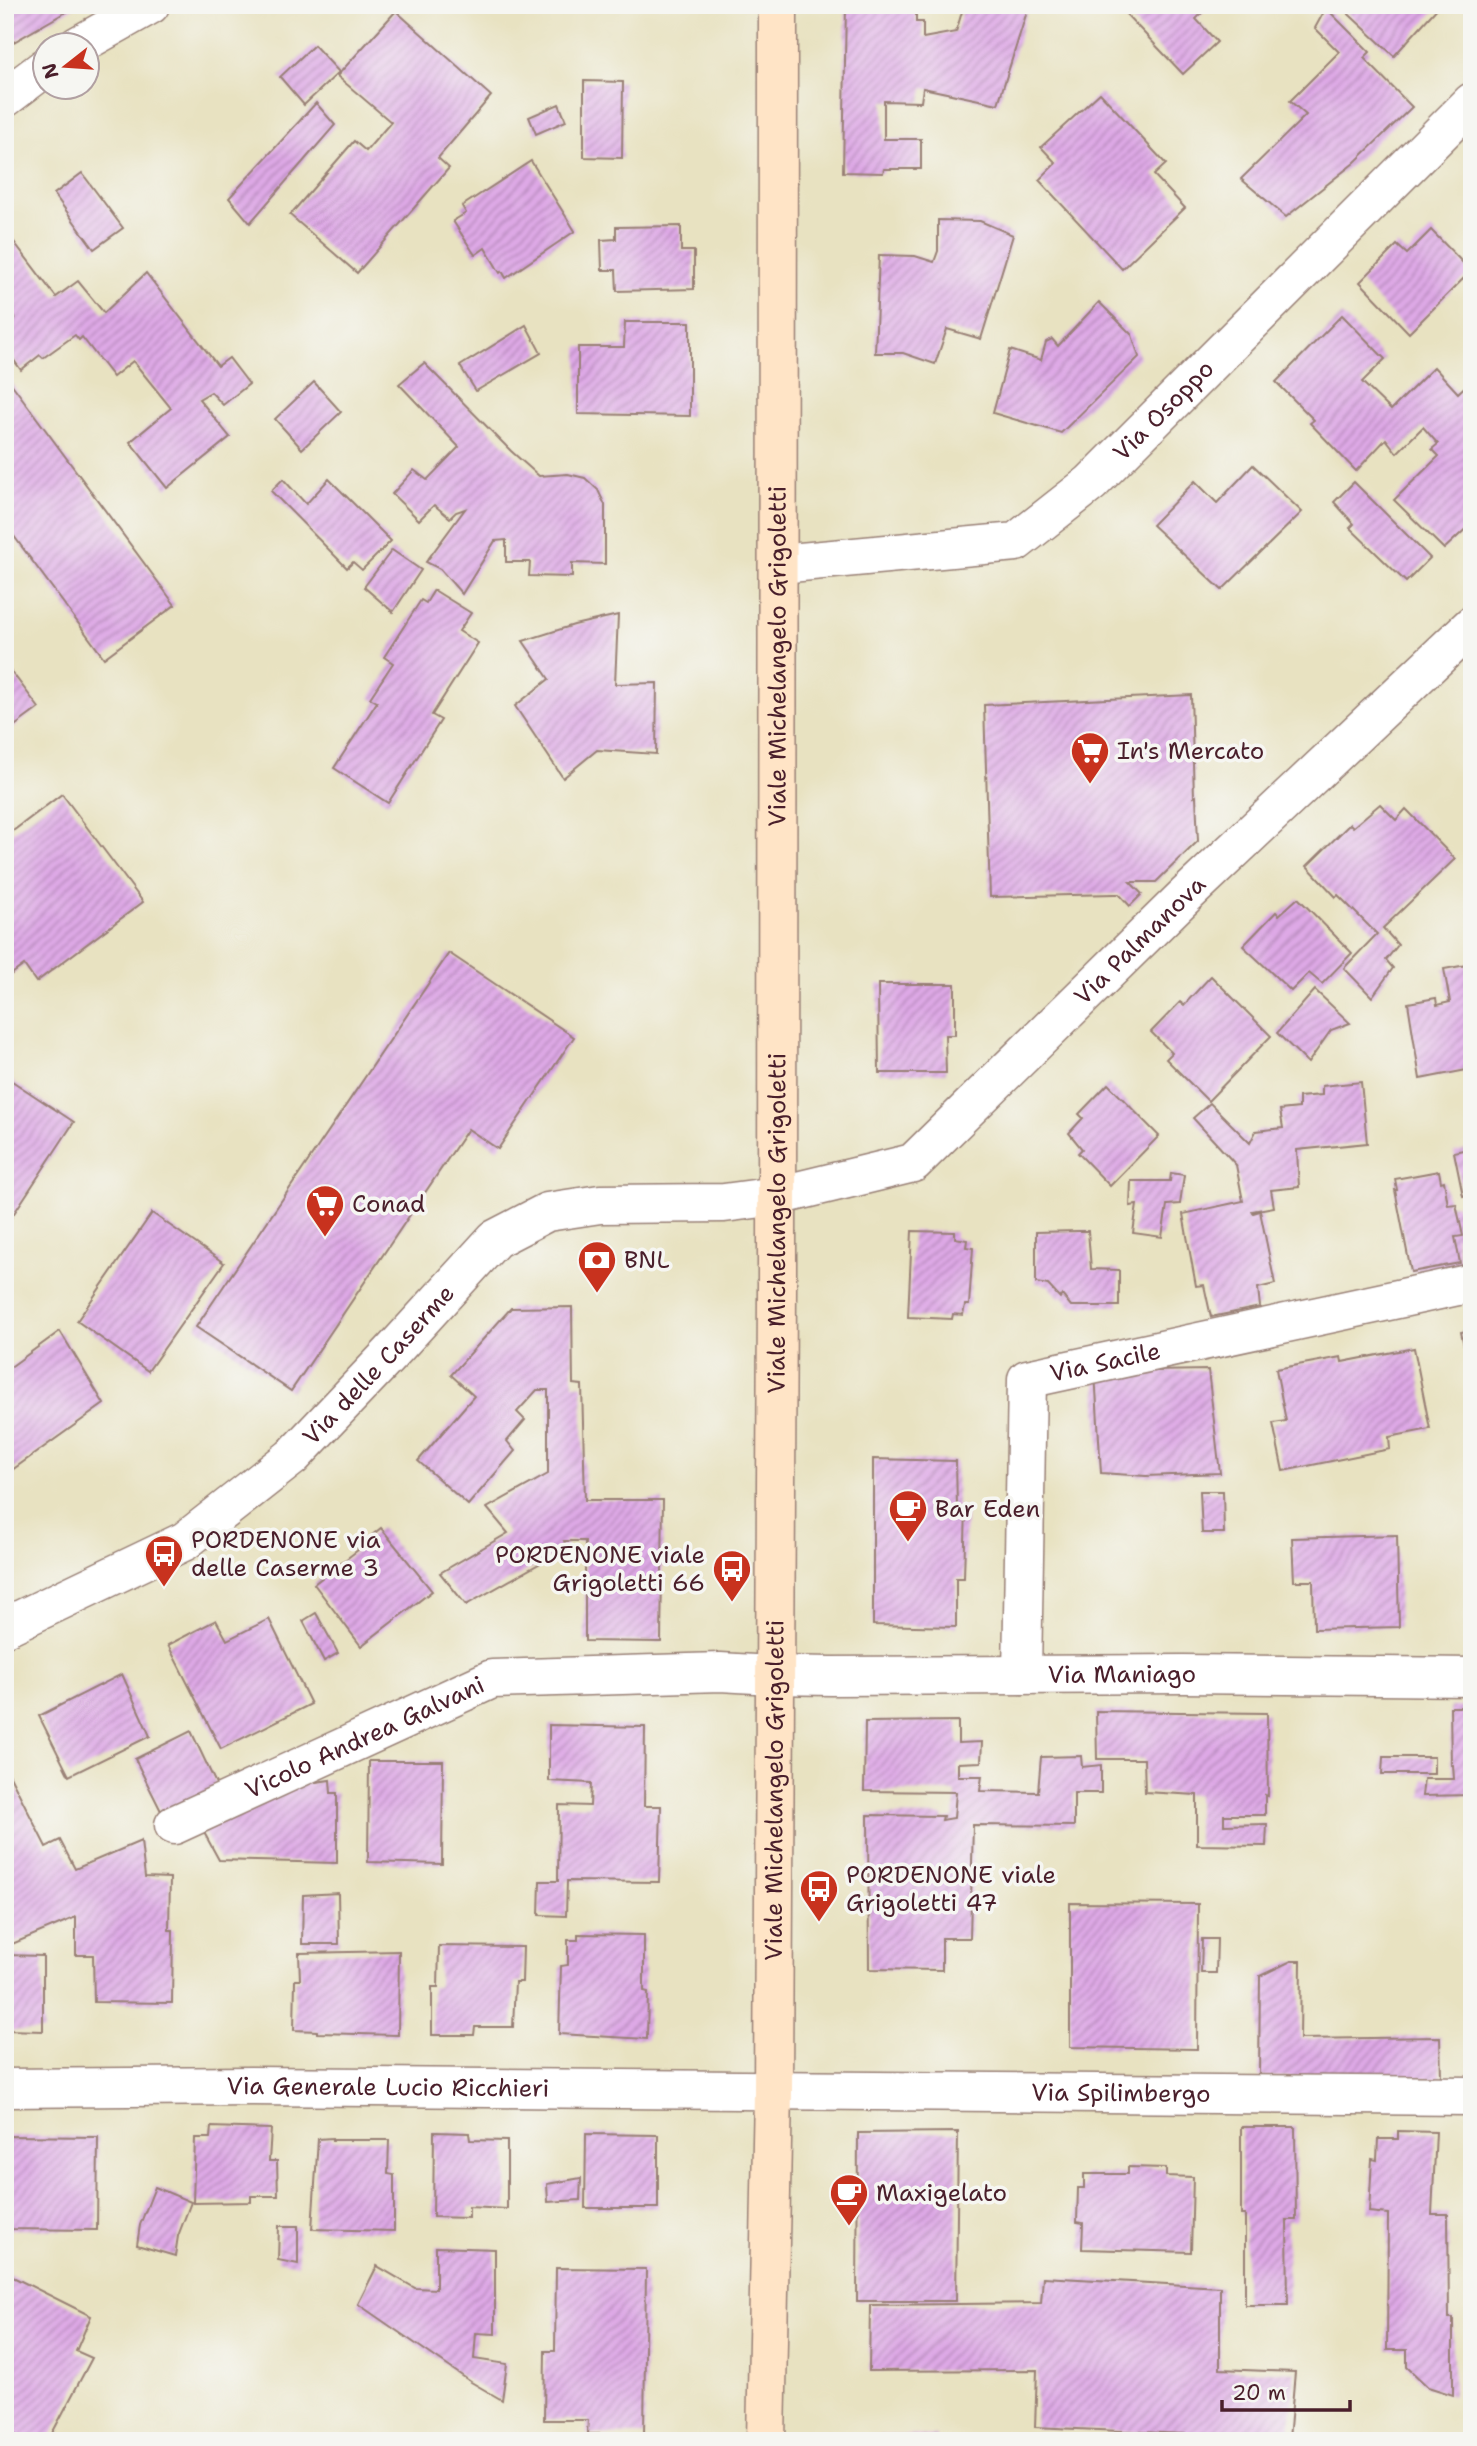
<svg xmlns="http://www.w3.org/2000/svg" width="1477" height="2446" viewBox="0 0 1477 2446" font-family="'Shantell Sans',sans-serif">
	<defs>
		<pattern id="building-hatch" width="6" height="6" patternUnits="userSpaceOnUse" patternTransform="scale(1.75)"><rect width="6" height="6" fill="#dea9e6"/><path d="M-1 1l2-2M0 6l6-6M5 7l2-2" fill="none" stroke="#b689bb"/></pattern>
	</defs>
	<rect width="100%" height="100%" fill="#f6f6f2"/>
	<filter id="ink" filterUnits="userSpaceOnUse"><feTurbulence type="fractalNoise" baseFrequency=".0143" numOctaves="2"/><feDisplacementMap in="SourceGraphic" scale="14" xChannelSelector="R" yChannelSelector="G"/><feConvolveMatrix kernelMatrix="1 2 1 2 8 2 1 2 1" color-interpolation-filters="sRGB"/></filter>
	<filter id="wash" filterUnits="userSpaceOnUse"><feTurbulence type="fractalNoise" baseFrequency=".00686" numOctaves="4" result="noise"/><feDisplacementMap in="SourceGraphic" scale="28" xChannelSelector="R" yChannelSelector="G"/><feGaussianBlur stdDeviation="1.57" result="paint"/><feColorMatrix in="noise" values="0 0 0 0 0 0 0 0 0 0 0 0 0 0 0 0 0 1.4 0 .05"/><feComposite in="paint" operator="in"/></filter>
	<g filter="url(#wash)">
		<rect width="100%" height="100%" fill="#e8e2c1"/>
		<g id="blocks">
			<g fill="url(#building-hatch)">
				<path d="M5,5H78L5,47Z"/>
				<path d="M846,5H916V22H923V38L956,32L964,5H1029L998,104L923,88L921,102L884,101V139H921V169H884L883,173L843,172Z"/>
				<path d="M1131,5H1210L1196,19L1217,42L1183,74L1124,12Z"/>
				<path d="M1339,5H1440L1394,56Z"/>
				<path d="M1326,8L1370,52L1364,58L1412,107L1354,163L1286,217L1241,179L1306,115L1290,101L1339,52L1315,28Z"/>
				<path d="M396,11L491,96L438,158L449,168L357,273L290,215L354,141L366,151L391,122L337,76Z"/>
				<path d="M314,45L339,72L304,105L280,77Z"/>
				<path d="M584,81L623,82L622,158L584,157Z"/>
				<path d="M1100,93L1166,164L1154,175L1185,208L1122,269L1039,180L1056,163L1041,147Z"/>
				<path d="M316,103L335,125L250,223L229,198Z"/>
				<path d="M559,104L566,121L536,134L529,117Z"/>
				<path d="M531,161L575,231L506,278L502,271L500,273L485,248L475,255L453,221L466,213L462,206Z"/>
				<path d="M82,173L123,228L94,249L54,194Z"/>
				<path d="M938,220L980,221L1013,235L981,339L947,329L935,364L903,353H875L879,255L915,256L934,262L938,251Z"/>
				<path d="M681,226V251H694V289L617,291L616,270H602L601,240L616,239V227Z"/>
				<path d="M5,230L56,297L78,281L104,313L146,273L218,366L229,358L249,384L223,405L211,392L199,399L230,437L167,488L130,442L171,408L133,361L113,377L82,337L79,340L75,335L43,358L40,355L21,370L5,348V324L15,318L5,306Z"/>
				<path d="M1431,230L1471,271L1409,333L1360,282L1397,245L1407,254Z"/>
				<path d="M1099,302L1132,335L1139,357L1061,433L993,413L1010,350L1041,360L1046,342L1052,339L1058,346Z"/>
				<path d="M1342,315L1385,359L1362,382L1391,410L1434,367L1458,393L1472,380V424L1465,430L1472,437V523L1444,549L1394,500L1439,456L1432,449L1438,444L1423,427L1397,453L1386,439L1356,471L1310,423L1314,420L1276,382Z"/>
				<path d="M625,322H690V416L578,414V347H624Z"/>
				<path d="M526,325L541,353L476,391L460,366Z"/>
				<path d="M424,363L511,451L539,476L568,474L585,478L598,490L605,505V564L572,563V577L529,576L530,562H506V540L495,541L462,594L440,569L426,562L465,509L456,512L450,518L434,505L419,520L392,494L414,470L427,480L459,447L399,384Z"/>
				<path d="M5,375L175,605L104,658L5,524Z"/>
				<path d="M314,382L341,412L302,449L275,419Z"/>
				<path d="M1253,465L1302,512L1222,590L1152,525L1195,481L1217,503Z"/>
				<path d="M283,479L306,504L329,479L391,541L362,570L353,562L347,568L271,491Z"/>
				<path d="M1354,482L1430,558L1406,582L1350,528L1354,524L1334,502Z"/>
				<path d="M392,550L421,570L393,612L364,587Z"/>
				<path d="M434,590L471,613L459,631L478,643L432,715L441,720L388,803L334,768L377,702L370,698L393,663L384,657L421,600L426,603Z"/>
				<path d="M618,615L615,684L657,683L656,754L597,750L563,778L515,706L549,679L523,641L574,625Z"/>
				<path d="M5,663L39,708L5,733Z"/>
				<path d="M1191,695L1194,797L1196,796L1198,841L1156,882H1130L1142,894L1130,906L1119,894H1114L990,897L984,705Z"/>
				<path d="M62,794L143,902L36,982L24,965L5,979V837Z"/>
				<path d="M1380,804L1396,820L1406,809L1455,859L1383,928L1398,945L1386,960L1393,968L1372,997L1344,968L1377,934L1338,895L1336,897L1307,866L1350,824L1353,827Z"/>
				<path d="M1298,898L1352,953L1322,984L1309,973L1291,991L1243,946L1276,912L1279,915Z"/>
				<path d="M449,953L574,1037L498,1149L468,1129L291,1391L196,1327Z"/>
				<path d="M1472,964V1069L1420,1079L1408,1003L1436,998L1437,1005L1450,1002L1444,969Z"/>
				<path d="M1211,976L1271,1036L1208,1101L1166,1059L1172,1053L1151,1032L1180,1002L1184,1005Z"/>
				<path d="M878,984H955V1035H945L946,1073H879Z"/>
				<path d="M1315,990L1350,1023L1331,1030L1308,1063L1277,1033Z"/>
				<path d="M9,1079L74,1122L5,1227V1084Z"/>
				<path d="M1361,1082L1367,1143L1297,1150L1299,1187L1271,1190L1274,1207L1252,1211L1253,1213L1260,1211L1275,1284L1258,1288L1260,1307L1211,1317L1204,1285L1196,1286L1183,1214L1243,1201L1236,1165L1237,1166L1193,1118L1210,1103L1250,1143L1256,1131L1283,1128L1280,1110L1299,1108V1097L1322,1095V1086Z"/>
				<path d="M1108,1084L1159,1136L1110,1186L1078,1153L1082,1149L1069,1133L1083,1118L1079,1114Z"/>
				<path d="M1472,1148V1194L1463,1196L1454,1152Z"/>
				<path d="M1439,1171L1441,1182L1444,1181L1448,1205L1456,1204L1463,1236L1455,1237L1460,1263L1411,1272L1395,1190H1397L1395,1179Z"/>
				<path d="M1171,1173L1184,1175L1180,1204L1167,1205L1162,1237L1133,1233L1137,1205L1130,1206L1131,1181H1170Z"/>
				<path d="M152,1213L224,1263L148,1371L77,1321Z"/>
				<path d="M912,1231L955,1232V1238L967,1240L966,1247L973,1248L969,1305H965L963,1315L953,1314L952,1319L908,1317Z"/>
				<path d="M1078,1231H1088L1091,1269L1119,1270V1306H1071L1062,1295L1060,1298L1048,1285L1036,1283V1232Z"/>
				<path d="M572,1307L573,1384L582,1385L585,1500H663L661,1642L585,1641V1541H564L567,1548L466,1605L440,1573L508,1533L487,1508L548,1474V1390H537L517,1412L525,1420L507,1441L515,1451L468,1505L418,1461L474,1396L451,1375L511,1308Z"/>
				<path d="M1472,1330V1377H1471L1461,1332Z"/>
				<path d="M60,1331L104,1404L5,1475V1371Z"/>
				<path d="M1414,1348L1430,1429L1389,1437L1390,1449L1283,1471L1273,1423L1286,1421L1276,1369L1341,1357L1342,1362Z"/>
				<path d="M1208,1370L1220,1473L1146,1476L1101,1473L1095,1372Z"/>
				<path d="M873,1459L956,1461L957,1507H966L964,1578H956V1627L873,1625Z"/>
				<path d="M1200,1491H1223L1224,1533H1202Z"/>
				<path d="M381,1528L432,1591L361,1646L314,1584L358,1550L357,1547Z"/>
				<path d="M1397,1535L1399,1627L1314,1629L1313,1581H1294L1292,1538Z"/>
				<path d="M316,1613L338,1653L324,1661L303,1621Z"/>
				<path d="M269,1619L311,1704L221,1749L168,1645L216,1620L227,1640Z"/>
				<path d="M122,1674L150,1736L69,1776L39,1716Z"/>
				<path d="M1450,1707H1472V1795L1422,1796L1424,1779H1454L1453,1765H1451Z"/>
				<path d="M1096,1711L1267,1713L1268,1796L1265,1795V1815H1224V1825L1267,1824L1266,1846L1197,1845V1795L1145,1792L1144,1759H1097Z"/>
				<path d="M958,1721V1743L982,1742L981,1762L958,1763V1776H982L980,1791L1038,1792L1041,1757L1081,1756L1082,1767L1101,1765V1793H1074V1826L973,1825L970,1938H942V1970L869,1969L868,1815L943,1816L942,1820L954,1818L956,1792L864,1791L865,1722Z"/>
				<path d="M549,1725L645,1727L644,1806H661L659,1882L567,1881L566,1916L539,1915L540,1881H558L559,1805L590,1806L591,1783L549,1781Z"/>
				<path d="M191,1731L218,1788L163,1815L135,1759Z"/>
				<path d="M1383,1757H1434V1774H1382Z"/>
				<path d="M369,1761H443L442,1864L368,1862Z"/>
				<path d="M5,1766L46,1847L60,1840L75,1869L141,1841L145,1877L170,1878L169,1930H173L172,2003L94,2002L93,1955H76V1917L5,1947Z"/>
				<path d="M330,1780L331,1793H337V1863L219,1860L201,1827L282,1787Z"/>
				<path d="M338,1893L339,1944H302L303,1895Z"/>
				<path d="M1070,1903L1198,1904L1197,2049L1070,2047Z"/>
				<path d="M578,1934L644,1935V1991L648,1992L647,2039L559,2034L561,1966L568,1965V1940H578Z"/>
				<path d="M1202,1939H1217L1216,1973H1201Z"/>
				<path d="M439,1946L523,1947L522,1982H515L513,2027H475L474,2035H432V1987H438Z"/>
				<path d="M399,1951L398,2035L317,2033V2031L294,2030L295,1980H300L299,1953Z"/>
				<path d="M5,1955L43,1956V2031L5,2030Z"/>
				<path d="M1291,1961H1301L1300,2039L1440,2037L1441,2078L1259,2077L1260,1976Z"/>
				<path d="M211,2127L271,2129L269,2161H277L278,2196H251V2202L193,2203L195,2138H210Z"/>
				<path d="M1241,2127H1295L1296,2220H1287L1288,2305H1245V2215H1241Z"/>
				<path d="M1398,2131L1436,2132L1432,2214H1448L1449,2318H1453V2395L1428,2387L1407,2367V2350H1387L1388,2214L1369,2212L1372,2159L1377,2160L1378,2139H1398Z"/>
				<path d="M434,2132L469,2133L470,2140L507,2141V2209L469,2207V2218L433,2217Z"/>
				<path d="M958,2132L956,2301H857L858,2133Z"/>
				<path d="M586,2134L658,2135V2208H585Z"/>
				<path d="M5,2136L98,2137L97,2230L5,2229Z"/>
				<path d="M332,2138V2140H389L388,2174L394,2175V2231L312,2229L318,2139Z"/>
				<path d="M1128,2167L1166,2168V2176L1193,2177L1191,2252L1082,2249L1083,2223L1077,2222L1078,2188H1084V2174H1128Z"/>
				<path d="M581,2178L580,2200L548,2202L547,2184Z"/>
				<path d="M155,2187L191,2202L178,2236L175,2256L137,2245L140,2225Z"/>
				<path d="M279,2226H298V2264L278,2260Z"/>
				<path d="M436,2247L495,2249V2334L476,2333L474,2359L507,2364L502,2400L471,2382L358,2304L377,2266L415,2288L436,2289Z"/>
				<path d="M556,2268L646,2269L644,2435L587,2434L588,2420H544L545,2351H555Z"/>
				<path d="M5,2273L91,2316L76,2351L92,2358L48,2441H26L5,2429Z"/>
				<path d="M1043,2277L1220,2287V2369L1295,2372L1289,2439L1035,2427L1037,2370L869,2371L870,2305L1041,2303Z"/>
				<path d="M863,2435L936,2436V2441H863Z"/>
			</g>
		</g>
	</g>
	<g filter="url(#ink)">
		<use href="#blocks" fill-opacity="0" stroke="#998076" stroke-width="2"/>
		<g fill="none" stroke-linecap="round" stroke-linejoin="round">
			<g stroke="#998076" stroke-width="41">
				<g id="minor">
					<path d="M77,46L150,5"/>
					<path d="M5,98L46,67"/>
					<path id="s1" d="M779,564L1016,542L1091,483L1472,102"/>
					<path id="s2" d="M5,1627L185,1541L292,1457L391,1353L495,1239L547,1212L600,1204L724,1203L777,1196L913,1163L1184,897L1472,625"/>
					<path id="s3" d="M1022,1675L1027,1379L1472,1283"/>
					<path id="s4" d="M174,1825L492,1679L720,1672L773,1675L831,1676L1183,1674L1472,1677"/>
					<path id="s5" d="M5,2088L251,2086L1472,2096"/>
				</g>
			</g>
			<g stroke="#998076" stroke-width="41">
				<g id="secondary">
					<path id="s6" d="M766,2441L773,2092L777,1289L778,5"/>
				</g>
			</g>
			<use href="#minor" stroke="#fff" stroke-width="38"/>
			<use href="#secondary" stroke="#ffe4c6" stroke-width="38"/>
		</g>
	</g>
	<defs>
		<g id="supermarket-pin" transform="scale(2.0125)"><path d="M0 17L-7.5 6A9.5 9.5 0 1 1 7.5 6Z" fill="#c8321e" stroke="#f6f6f2"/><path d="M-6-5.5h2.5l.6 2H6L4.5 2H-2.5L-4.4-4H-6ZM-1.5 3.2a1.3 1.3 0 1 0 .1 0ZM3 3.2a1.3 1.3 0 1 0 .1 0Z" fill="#fff"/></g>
		<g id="bank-pin" transform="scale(2.0125)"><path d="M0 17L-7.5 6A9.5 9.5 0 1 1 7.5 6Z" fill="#c8321e" stroke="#f6f6f2"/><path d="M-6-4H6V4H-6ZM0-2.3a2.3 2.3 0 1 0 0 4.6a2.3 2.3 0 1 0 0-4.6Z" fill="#fff"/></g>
		<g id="cafe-pin" transform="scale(2.0125)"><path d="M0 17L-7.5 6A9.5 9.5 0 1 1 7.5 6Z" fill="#c8321e" stroke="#f6f6f2"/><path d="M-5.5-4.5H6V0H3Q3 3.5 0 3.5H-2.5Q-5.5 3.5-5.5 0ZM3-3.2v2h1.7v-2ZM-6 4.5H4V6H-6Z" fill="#fff"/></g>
		<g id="bus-pin" transform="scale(2.0125)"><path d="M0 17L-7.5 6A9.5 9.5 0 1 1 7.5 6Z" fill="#c8321e" stroke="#f6f6f2"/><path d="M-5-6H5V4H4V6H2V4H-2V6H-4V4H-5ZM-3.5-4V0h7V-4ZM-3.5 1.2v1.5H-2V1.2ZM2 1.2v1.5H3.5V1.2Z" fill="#fff"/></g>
	</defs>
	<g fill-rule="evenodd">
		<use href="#supermarket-pin" x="1090" y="751"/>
		<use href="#supermarket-pin" x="325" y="1204"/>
		<use href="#bank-pin" x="597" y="1260"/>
		<use href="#cafe-pin" x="908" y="1509"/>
		<use href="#bus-pin" x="164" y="1554"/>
		<use href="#bus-pin" x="732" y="1569"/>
		<use href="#bus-pin" x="819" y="1889"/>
		<use href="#cafe-pin" x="849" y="2193"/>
	</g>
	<g text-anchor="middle" stroke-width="7" stroke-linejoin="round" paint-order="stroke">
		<g font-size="24" fill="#4a1f2b" stroke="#f6f6f2">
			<text dy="8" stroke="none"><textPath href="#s1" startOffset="436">Via Osoppo</textPath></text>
			<text dy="8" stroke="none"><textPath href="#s6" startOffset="1785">Viale Michelangelo Grigoletti</textPath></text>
			<text dy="8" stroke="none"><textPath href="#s2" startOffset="1381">Via Palmanova</textPath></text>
			<text dy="8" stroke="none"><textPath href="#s6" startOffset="1218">Viale Michelangelo Grigoletti</textPath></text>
			<text dy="8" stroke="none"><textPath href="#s3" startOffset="376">Via Sacile</textPath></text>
			<text dy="8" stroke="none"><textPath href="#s2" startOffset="462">Via delle Caserme</textPath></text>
			<text dy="8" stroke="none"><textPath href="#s4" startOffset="980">Via Maniago</textPath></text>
			<text dy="8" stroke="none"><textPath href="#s4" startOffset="210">Vicolo Andrea Galvani</textPath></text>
			<text dy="8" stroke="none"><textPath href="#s6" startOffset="651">Viale Michelangelo Grigoletti</textPath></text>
			<text dy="8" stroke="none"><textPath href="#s5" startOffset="383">Via Generale Lucio Ricchieri</textPath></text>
			<text dy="8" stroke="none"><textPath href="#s5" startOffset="1116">Via Spilimbergo</textPath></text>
		</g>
		<g font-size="24" fill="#4a1f2b" stroke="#f6f6f2" text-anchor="start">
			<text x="1117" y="759">In's Mercato</text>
			<text x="352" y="1212">Conad</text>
			<text x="624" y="1268">BNL</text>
			<text x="935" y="1517">Bar Eden</text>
			<text x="191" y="1548">PORDENONE via<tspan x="191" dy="28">delle Caserme 3</tspan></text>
			<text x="705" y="1563" text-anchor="end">PORDENONE viale<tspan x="705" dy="28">Grigoletti 66</tspan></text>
			<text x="846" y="1883">PORDENONE viale<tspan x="846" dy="28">Grigoletti 47</tspan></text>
			<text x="876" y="2201">Maxigelato</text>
		</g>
	</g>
	<rect width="1477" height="2446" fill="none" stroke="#f6f6f2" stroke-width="28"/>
	<g transform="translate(66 66) rotate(253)"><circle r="33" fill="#f6f6f2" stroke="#b1a0a2" stroke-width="2"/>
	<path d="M0-5L12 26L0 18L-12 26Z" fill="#c8321e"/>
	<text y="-10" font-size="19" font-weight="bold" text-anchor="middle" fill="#4a1f2b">N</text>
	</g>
	<path d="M1222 2400v10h128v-10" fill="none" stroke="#4a1f2b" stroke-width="3.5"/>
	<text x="1232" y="2400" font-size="21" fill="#4a1f2b" stroke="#f6f6f2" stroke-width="5" paint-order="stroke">20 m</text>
</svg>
